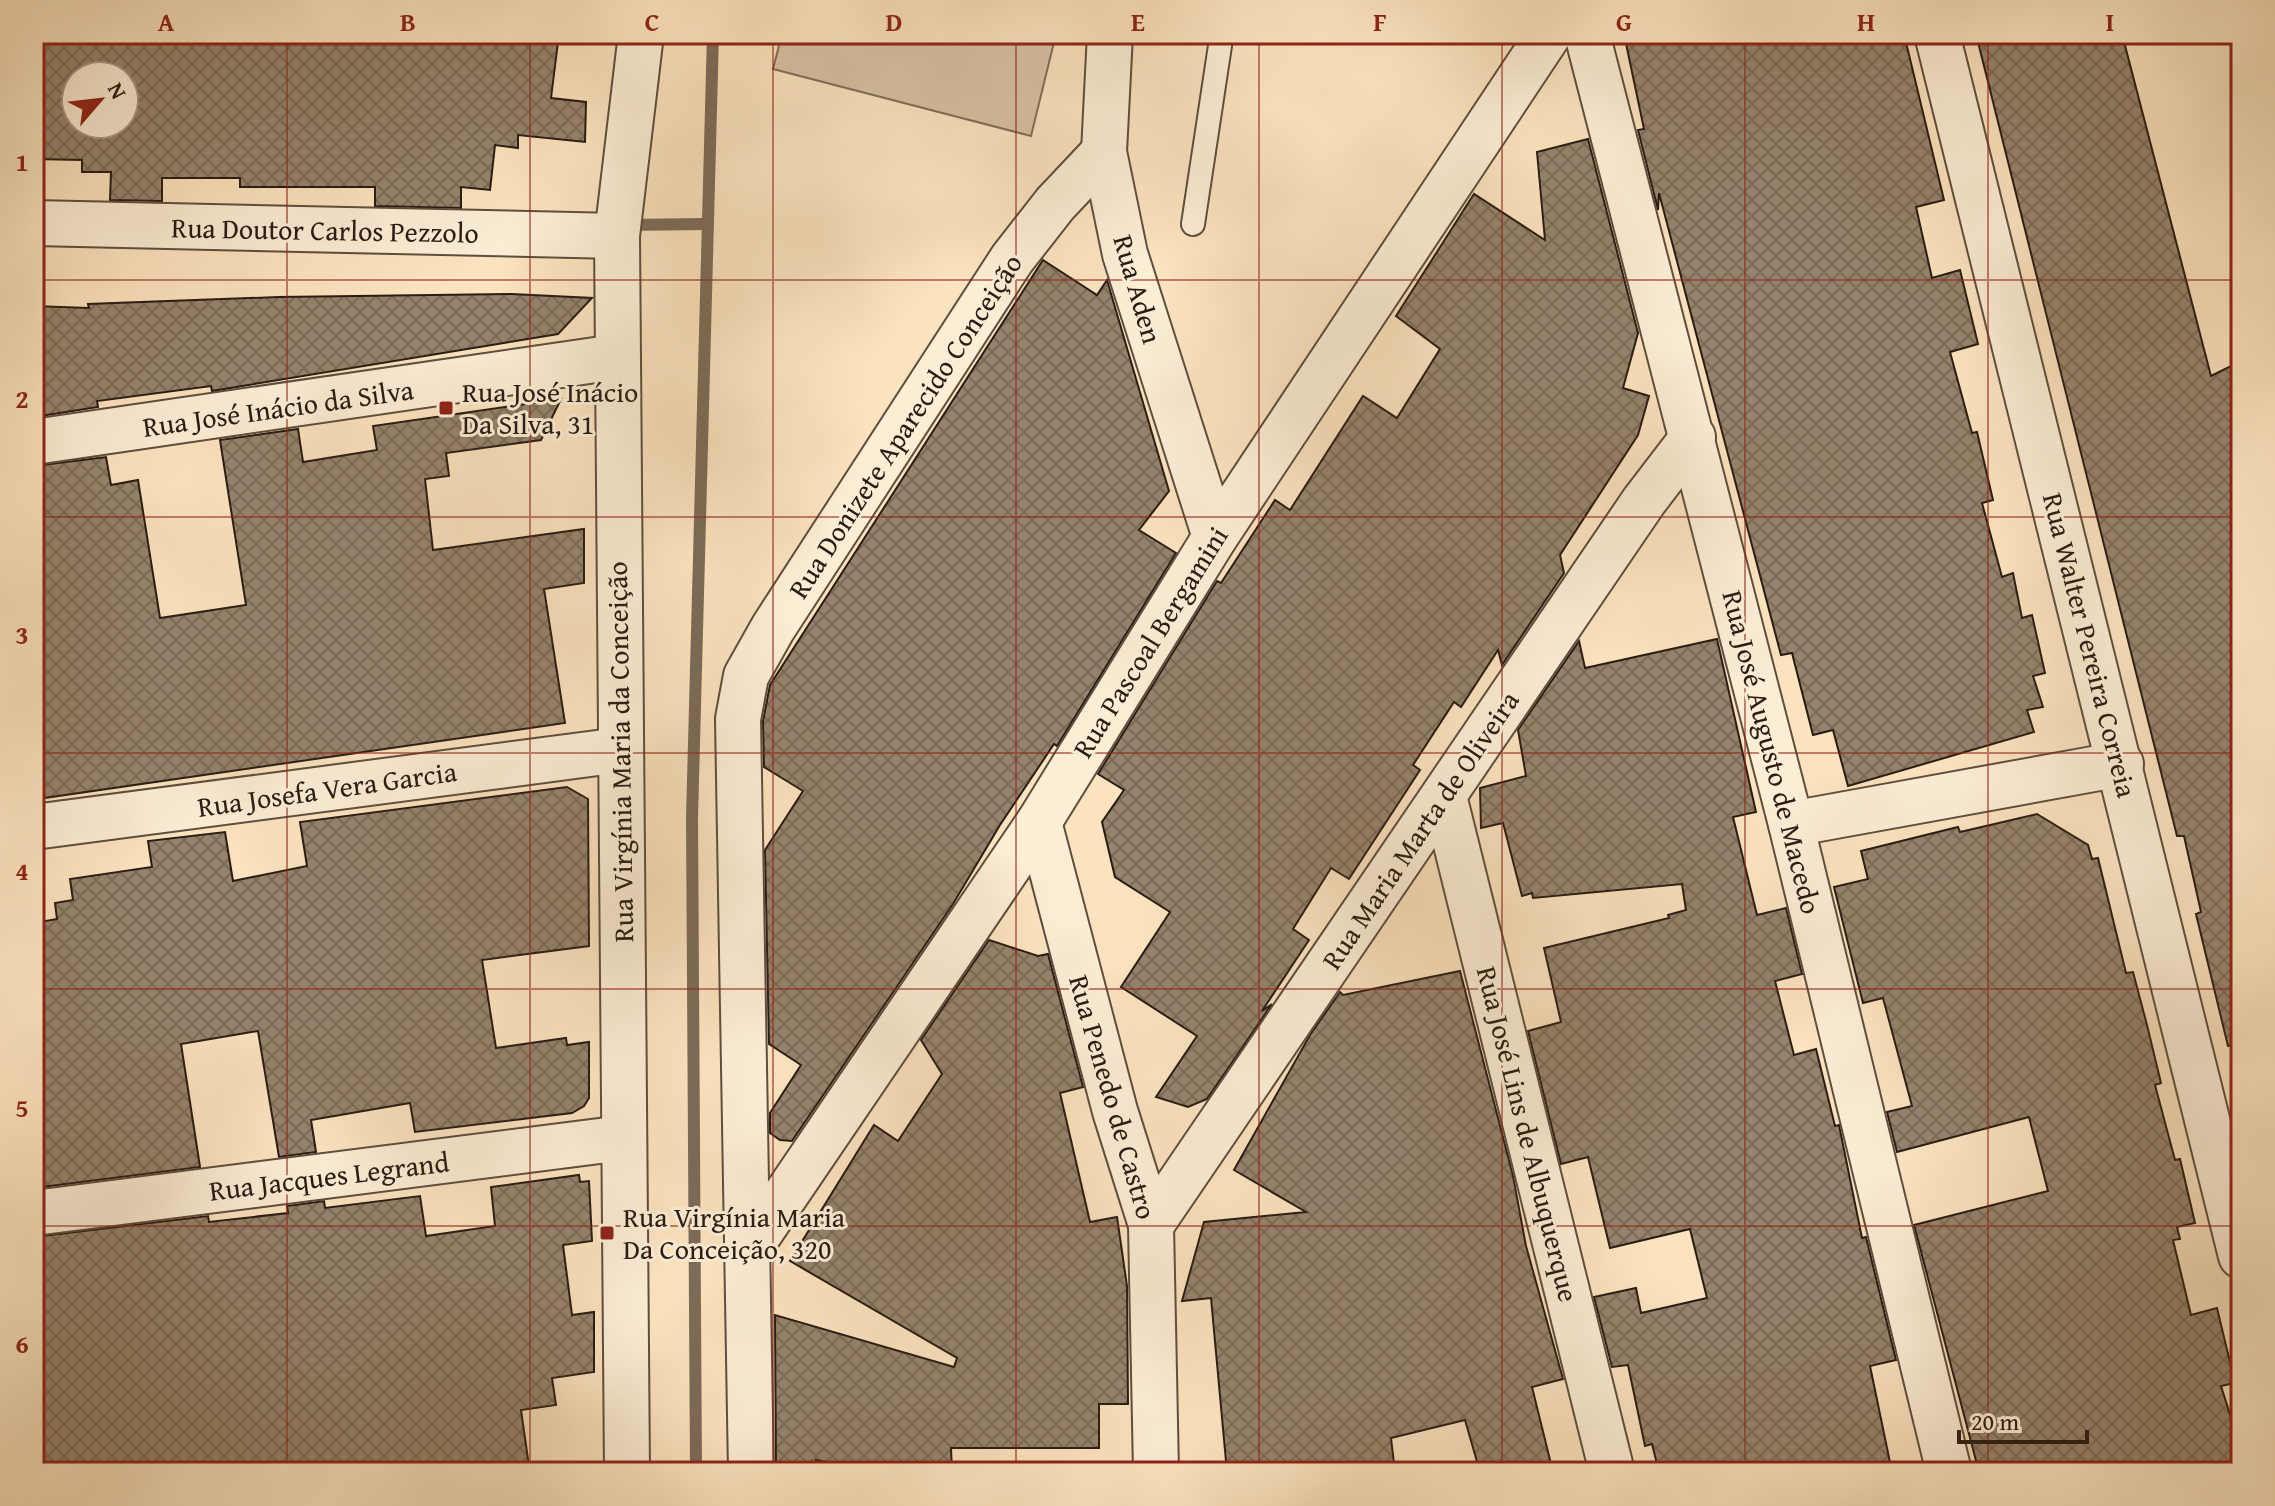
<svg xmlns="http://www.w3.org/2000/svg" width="2275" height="1506" viewBox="0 0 2275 1506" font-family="'Gentium Book Plus',serif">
	<defs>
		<pattern id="building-cross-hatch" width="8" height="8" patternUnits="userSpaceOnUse" patternTransform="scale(2)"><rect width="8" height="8" fill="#96836c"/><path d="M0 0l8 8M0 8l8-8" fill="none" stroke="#7a6a58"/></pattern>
	</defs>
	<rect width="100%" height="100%" fill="#fbe3bf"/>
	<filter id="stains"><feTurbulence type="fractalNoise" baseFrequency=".0025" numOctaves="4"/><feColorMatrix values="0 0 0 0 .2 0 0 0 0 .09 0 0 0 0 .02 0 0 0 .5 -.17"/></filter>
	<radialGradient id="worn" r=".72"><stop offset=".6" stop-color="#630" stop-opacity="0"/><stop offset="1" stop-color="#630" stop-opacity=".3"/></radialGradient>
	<path fill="#d7c1a2" stroke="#806e5a" stroke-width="2" d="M782,34H1056L1031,136L773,69Z"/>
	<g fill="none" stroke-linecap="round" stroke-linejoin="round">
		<g stroke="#7c6b57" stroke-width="12">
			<path d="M625,225L706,224"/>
			<path d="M696,1472L692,818L713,34"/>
		</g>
	</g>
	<g fill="url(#building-cross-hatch)" stroke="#291c13" stroke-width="2" fill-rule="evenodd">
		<path d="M62,34H559L551,98L586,102L585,142L518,135V148L495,145L490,190L461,187V208L375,206V187H240V178H162V201L110,200L111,172H82V160L34,159V43H62ZM76,76H124V124H76Z"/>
		<path d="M1624,34H1904L1944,200L1916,207L1932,278L1960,270L1978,344L1950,352L1972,433L1977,432L1993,500L1982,503L2002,577L2013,573L2022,618L2032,615L2045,673L2033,676L2043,707L2027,710L2034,732L1848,786L1833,730L1813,735L1792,653L1781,655L1659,193L1658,210L1638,130L1644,129Z"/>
		<path d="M1976,34H2122L2211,376L2241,361V1045L2228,1046L2196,914L2201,912L2184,836H2177Z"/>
		<path d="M1588,139L1638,333L1623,388L1649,396L1638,435L1560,555L1564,573L1502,665L1498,650L1461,707L1454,702L1413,765L1420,770L1349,879L1331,868L1293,929L1309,940L1262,1011L1272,1004L1207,1099L1188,1107L1156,1097L1197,1036L1121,987L1170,912L1115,877L1102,822L1124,790L1098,774L1217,581L1221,583L1275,500L1290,510L1363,396L1397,418L1440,349L1396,316L1474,194L1545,240L1537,152Z"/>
		<path d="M1043,260L1097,295L1107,280L1169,491L1139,530L1176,553L1057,746L1054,744L1000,825L953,904L792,1141L780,1140L770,1133V1113L801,1065L769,1044L765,850L803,791L764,767L763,721L770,685Z"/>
		<path d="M511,294L592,298L558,334L212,391L211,386L97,401L98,407L34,417V306L89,308L88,304L279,297Z"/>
		<path d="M561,399L541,440L446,453L449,476L425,479L433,550L584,529V583L544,589L565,723L44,798L39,766L34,767V466L106,457L111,485L138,480L160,618L246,605L220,440L298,429L303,462L377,450L373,426Z"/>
		<path d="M1717,639L1756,812L1733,817L1757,915L1786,908L1802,974L1775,981L1794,1055L1816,1049L1835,1126L1839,1125L1862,1238L1866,1237L1896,1360L1870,1366L1892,1472H1659L1652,1444L1645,1446L1628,1365L1612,1367L1594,1297L1636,1288L1641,1313L1707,1298L1690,1229L1610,1248L1588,1157L1561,1164L1528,1031L1561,1022L1544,948L1669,918L1668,915L1686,910L1682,884L1533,898L1532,893L1522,896L1503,823L1481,828L1480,788L1526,776L1518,730L1579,641L1585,668Z"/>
		<path d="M567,787L588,799L589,946L482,960L496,1048L566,1038L567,1045L589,1042V1098L584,1106L572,1113L415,1132L410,1103L311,1120L316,1152L279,1157L258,1031L181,1044L200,1167L34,1188V923L57,919L55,903L73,900L70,879L152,867L148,841L225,832L233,881L307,866L300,822Z"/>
		<path d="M2037,814L2088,845L2092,859L2098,858L2126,973L2133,972L2147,1025L2161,1083L2155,1085L2175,1160L2180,1159L2195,1223L2177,1227L2180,1239L2173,1240L2191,1315L2217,1308L2235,1383L2221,1386L2241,1449V1472H1979L1914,1225L2048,1191L2029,1117L1897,1152L1887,1112L1912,1106L1883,998L1863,1003L1834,887L1868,879L1861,851L1958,827L1960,832Z"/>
		<path d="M989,940L1038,956L1048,954L1083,1087L1060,1093L1090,1222L1117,1217L1127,1286L1128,1404H1099V1448H951L952,1472H880L816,1460V1472H776L775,1315L954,1367L957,1358L790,1261L874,1125L898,1141L942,1074L921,1040Z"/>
		<path d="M1460,971L1513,1176L1526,1246L1563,1379L1532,1387L1553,1472H1480L1465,1420L1391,1438L1395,1472H1227L1211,1298L1182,1301L1204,1222L1306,1212L1234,1170L1310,1035L1340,992L1343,995Z"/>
		<path d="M579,1175L580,1182L589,1181L592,1241L563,1245L572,1315L594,1312V1372L552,1378L556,1405L521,1410L529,1466L520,1467V1472H34V1237L208,1216L209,1222L288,1213L287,1206L324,1201L325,1208L420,1196L426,1236L495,1226L491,1187Z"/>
	</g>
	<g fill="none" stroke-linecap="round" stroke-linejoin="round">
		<g stroke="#5e4e3e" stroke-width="26">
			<path id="service" d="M1193,224L1221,39L1218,34"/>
		</g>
		<g stroke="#5e4e3e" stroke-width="48">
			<g id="minor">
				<path d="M1110,34L1104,152L1125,254L1215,537"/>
				<path d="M1587,34L1791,824L1949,1472"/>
				<path d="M1937,34L2241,1256"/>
				<path d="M34,223L617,236"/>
				<path d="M34,442L616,357"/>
				<path d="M1444,796L1612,1472"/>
				<path d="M1039,822L1115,1111L1151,1225L1156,1472"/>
				<path d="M1791,824L2121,764"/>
				<path d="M34,827L620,750"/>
				<path d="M34,1213L623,1138"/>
				<path d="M1151,1225L1644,501L1693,437"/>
				<path d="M749,1249L1039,822L1215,537L1549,34"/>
				<path d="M627,1472L617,236L641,34"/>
				<path d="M751,1472L738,719L746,676L773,628L1012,259L1055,204L1104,152"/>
			</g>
		</g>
		<use href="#service" stroke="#fcedd5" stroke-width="22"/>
		<use href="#minor" stroke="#fcedd5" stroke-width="44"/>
	</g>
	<path fill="none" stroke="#8f2418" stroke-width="2" stroke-opacity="0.55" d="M287,34V1472M530,34V1472M773,34V1472M1016,34V1472M1259,34V1472M1502,34V1472M1745,34V1472M1988,34V1472M34,280H2241M34,517H2241M34,753H2241M34,989H2241M34,1226H2241"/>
	<g fill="#8f2418" stroke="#fcedd5" stroke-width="3">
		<rect x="438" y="400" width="16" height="16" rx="4"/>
		<rect x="599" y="1225" width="16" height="16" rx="4"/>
	</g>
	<g text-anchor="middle" stroke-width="6" stroke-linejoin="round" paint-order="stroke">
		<g font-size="28" fill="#291c13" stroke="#fcedd5">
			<text transform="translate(325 230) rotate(1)" y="10">Rua Doutor Carlos Pezzolo</text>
			<text transform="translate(1138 289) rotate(74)" y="10">Rua Aden</text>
			<text transform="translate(278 408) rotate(-8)" y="10">Rua José Inácio da Silva</text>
			<text transform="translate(905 426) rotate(-57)" y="10">Rua Donizete Aparecido Conceição</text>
			<text transform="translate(1150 642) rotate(-58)" y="10">Rua Pascoal Bergamini</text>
			<text transform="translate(2090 645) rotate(76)" y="10">Rua Walter Pereira Correia</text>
			<text transform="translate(620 752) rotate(-91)" y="10">Rua Virgínia Maria da Conceição</text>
			<text transform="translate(1772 752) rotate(76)" y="10">Rua José Augusto de Macedo</text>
			<text transform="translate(327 789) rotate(-8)" y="10">Rua Josefa Vera Garcia</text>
			<text transform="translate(1420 830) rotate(-56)" y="10">Rua Maria Marta de Oliveira</text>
			<text transform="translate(1113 1097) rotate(74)" y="10">Rua Penedo de Castro</text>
			<text transform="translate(1528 1134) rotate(76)" y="10">Rua José Lins de Albuquerque</text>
			<text transform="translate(329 1176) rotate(-7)" y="10">Rua Jacques Legrand</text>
		</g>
		<g font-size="28" fill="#291c13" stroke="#fcedd5" text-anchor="start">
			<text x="462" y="402">Rua José Inácio<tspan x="462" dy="32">Da Silva, 31</tspan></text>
			<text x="623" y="1227">Rua Virgínia Maria<tspan x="623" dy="32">Da Conceição, 320</tspan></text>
		</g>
	</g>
	<rect width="2275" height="1506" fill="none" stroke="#fbe3bf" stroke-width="88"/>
	<g transform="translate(100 100) rotate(62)"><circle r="38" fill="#fcedd5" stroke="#a89987" stroke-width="2"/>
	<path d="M0-6L14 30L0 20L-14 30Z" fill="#8f2418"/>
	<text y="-12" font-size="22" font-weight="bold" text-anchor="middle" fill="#291c13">N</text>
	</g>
	<path d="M1959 1430v12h128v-12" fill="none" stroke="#291c13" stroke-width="4"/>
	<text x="1971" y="1430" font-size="24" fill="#291c13" stroke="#fcedd5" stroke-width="6" paint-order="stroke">20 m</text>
	<rect x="44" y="44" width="2187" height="1418" fill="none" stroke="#8f2418" stroke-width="3"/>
	<g font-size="26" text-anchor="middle" font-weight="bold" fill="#8f2418">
		<text x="166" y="31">A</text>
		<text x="408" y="31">B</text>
		<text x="652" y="31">C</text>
		<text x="894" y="31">D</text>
		<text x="1138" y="31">E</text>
		<text x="1380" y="31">F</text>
		<text x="1624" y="31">G</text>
		<text x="1866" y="31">H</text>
		<text x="2110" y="31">I</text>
		<text x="22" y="171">1</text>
		<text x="22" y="408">2</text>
		<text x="22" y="644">3</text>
		<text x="22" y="880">4</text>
		<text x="22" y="1117">5</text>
		<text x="22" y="1353">6</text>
	</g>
	<rect width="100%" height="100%" filter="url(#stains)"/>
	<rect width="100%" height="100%" fill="url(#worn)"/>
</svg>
